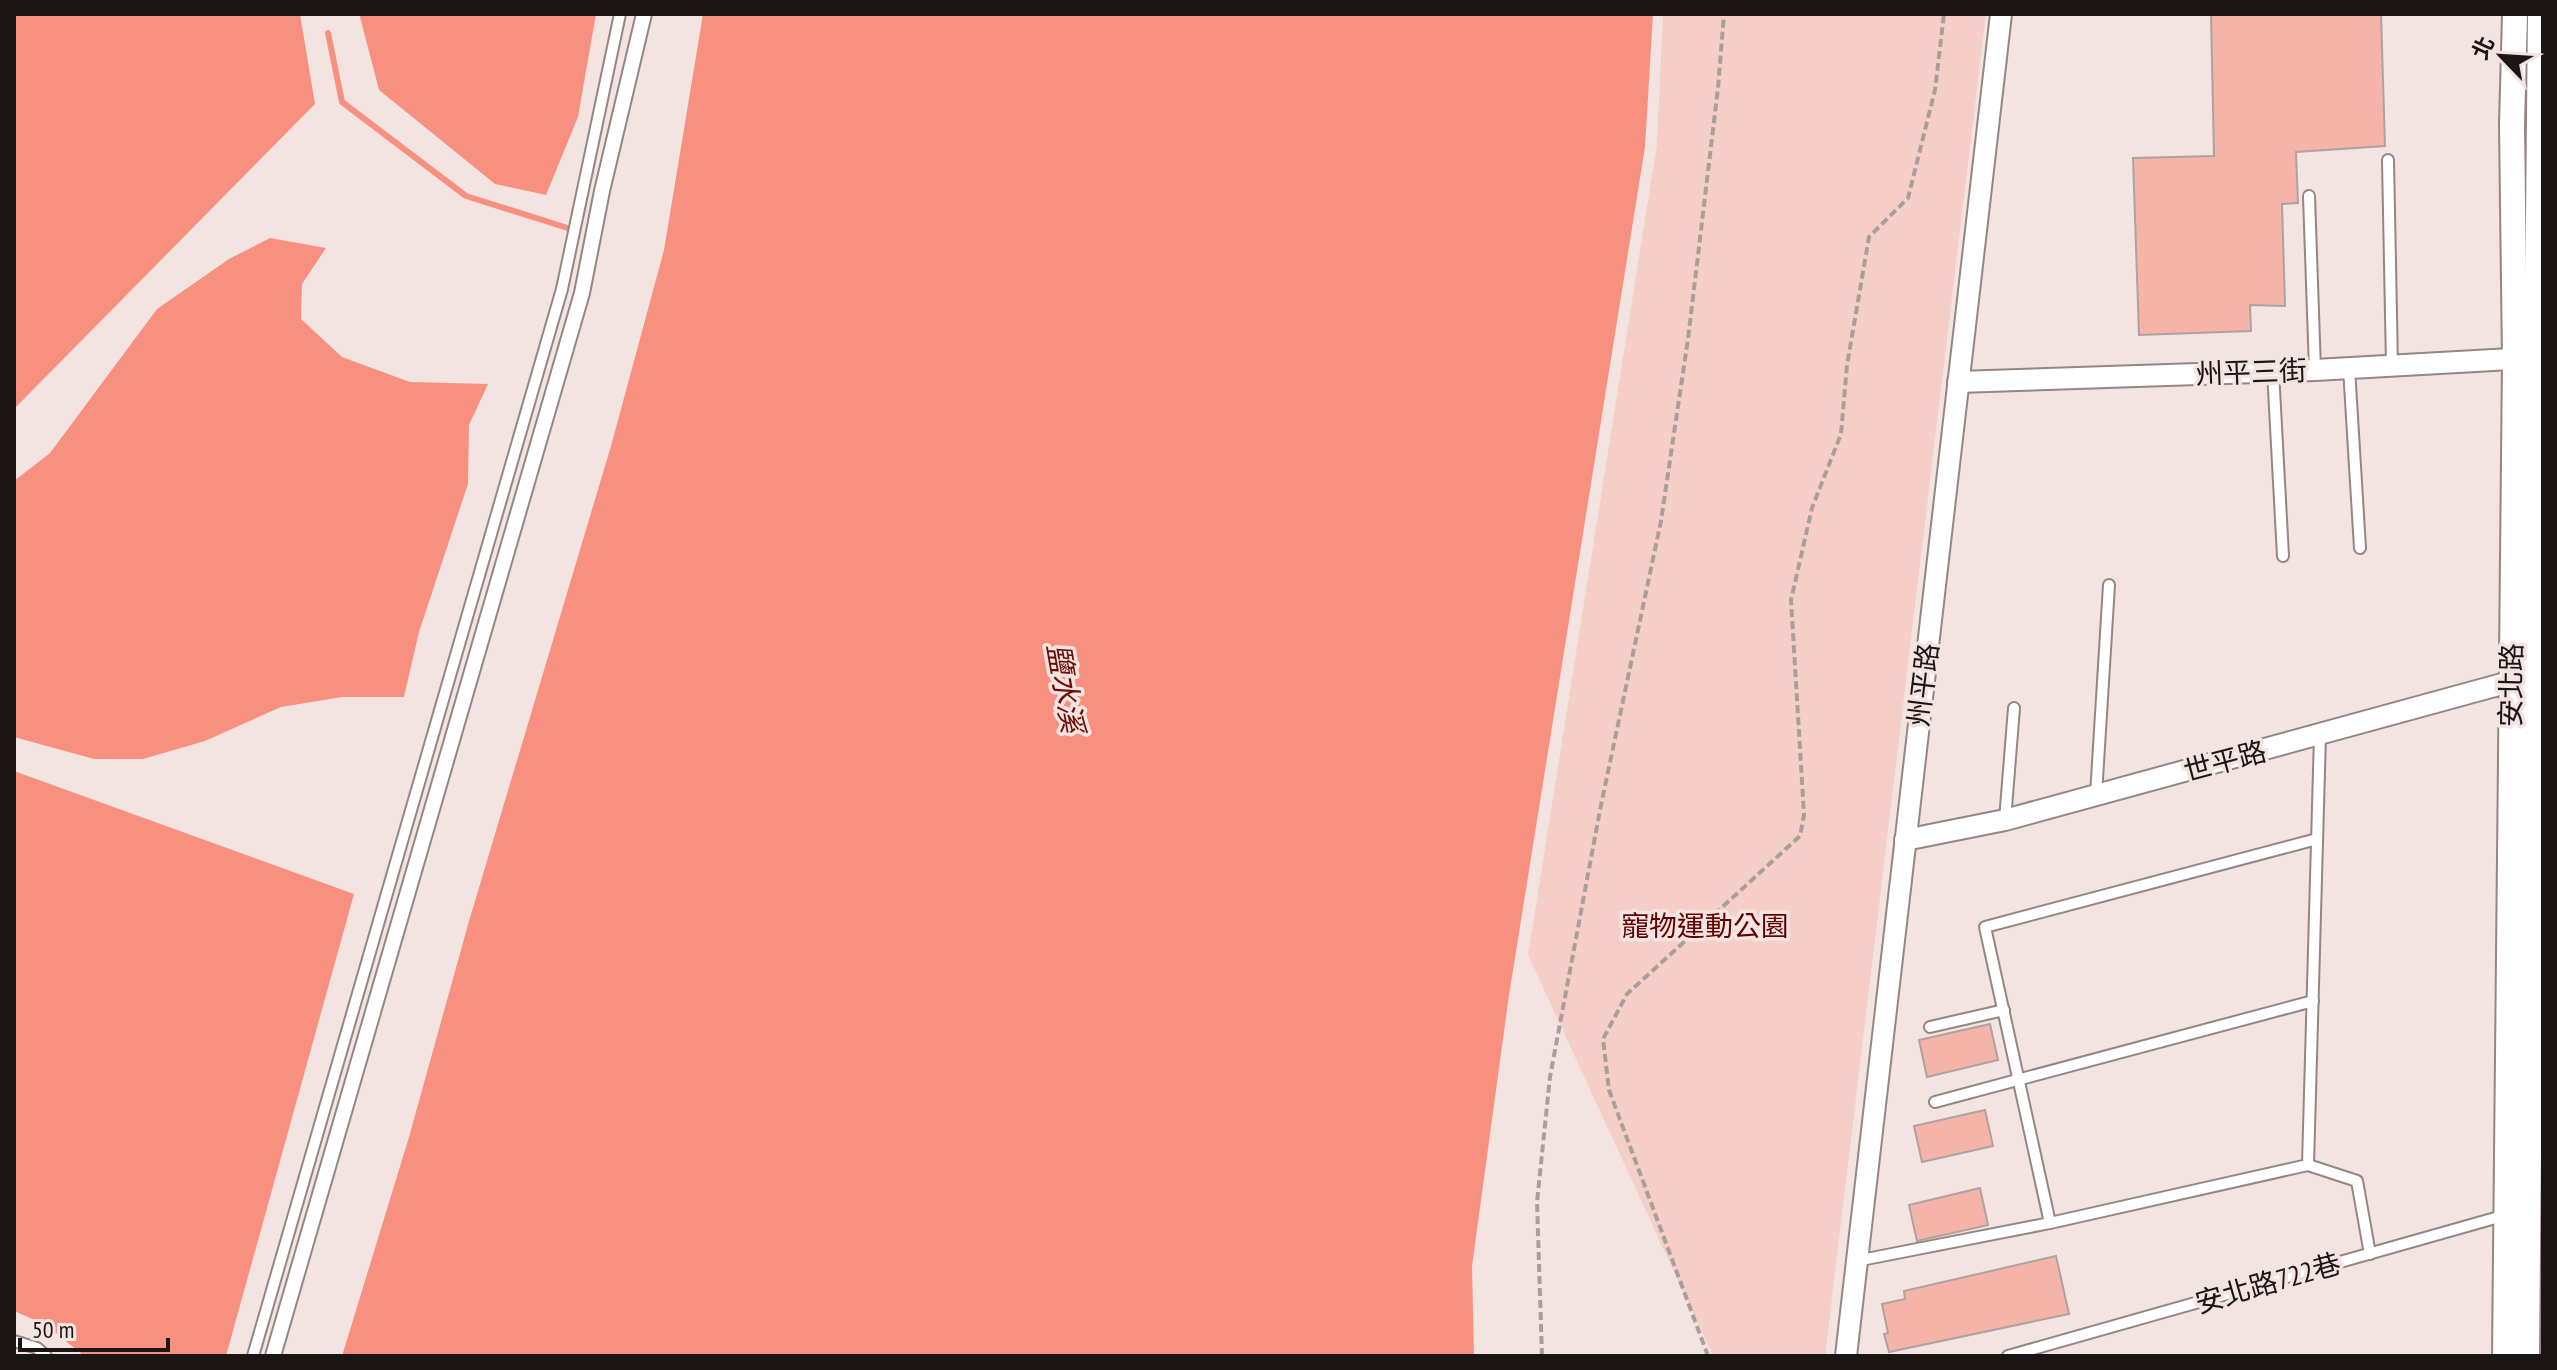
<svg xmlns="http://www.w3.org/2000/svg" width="2557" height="1370" viewBox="0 0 2557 1370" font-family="'PT Sans Narrow','Noto Sans TC',sans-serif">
	<rect width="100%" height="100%" fill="#f3e4e2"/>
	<g fill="#f5cec7">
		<path d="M1663,14H1986L1825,1356H1713L1528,955L1657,144Z"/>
		<path d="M2543,1238V1356H2538L2539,1239Z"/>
	</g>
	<g fill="#f89080">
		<path d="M14,14H300L315,104L14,409Z"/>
		<path d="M362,14H596L578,117L546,195L495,184L379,90L360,17Z"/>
		<path d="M703,14H1653L1645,147L1509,995L1472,1266L1474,1356H342L409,1137L469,921L611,446L664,250Z"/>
		<path d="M270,238L326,248L302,284L301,319L342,357L410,382L488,384L469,425L468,484L419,632L404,697H342L281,707L205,741L143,759H94L14,737V481L50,453L157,309L229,259Z"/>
		<path d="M14,771L354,894L226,1356H84L46,1325L14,1311Z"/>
	</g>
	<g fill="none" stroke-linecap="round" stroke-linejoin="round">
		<path stroke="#f89080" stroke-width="6" d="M328,33L342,102L466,196L574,230"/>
	</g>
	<g fill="#f4b4a9" stroke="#afa19e" stroke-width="2">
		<path d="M2211,14H2381L2385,146L2296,152L2298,203L2282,204L2285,306L2250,305L2251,331L2139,335L2133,158L2214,156Z"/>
		<path d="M1990,1024L1998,1060L1927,1077L1919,1040Z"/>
		<path d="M1985,1110L1993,1146L1922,1162L1914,1126Z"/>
		<path d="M1980,1188L1988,1225L1917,1241L1909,1205Z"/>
		<path d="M2056,1256L2069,1314L1889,1352L1884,1334L1888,1333L1882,1304L1905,1299L1904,1291Z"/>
	</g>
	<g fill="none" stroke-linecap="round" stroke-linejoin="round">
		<g stroke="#948683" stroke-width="14">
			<g id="service">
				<path d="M2388,160L2392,366"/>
				<path d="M2309,196L2315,370"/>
				<path d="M2349,368L2360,548"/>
				<path d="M2273,371L2283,556"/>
				<path d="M2096,795L2109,585"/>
				<path d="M2005,820L2014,708"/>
				<path d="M1930,1027L2004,1010"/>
				<path d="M1935,1102L2313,1001"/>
				<path d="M2308,1165L2320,735"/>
				<path d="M2050,1223L1985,927L2317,839"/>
				<path d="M1856,1261L2050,1223L2308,1165L2357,1181L2370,1254"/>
				<path d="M14,1341L37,1348L46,1356"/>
				<path d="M253,1356L562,289L620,14"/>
				<path d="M2008,1356L2506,1215"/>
			</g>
		</g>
		<g stroke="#948683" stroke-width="18">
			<path id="pedestrian" d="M273,1356L582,293L602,191L644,14"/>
		</g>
		<g stroke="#948683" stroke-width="24">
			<g id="minor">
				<path d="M1958,382L2315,370L2529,358"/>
				<path d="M1905,840L2005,820L2524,678"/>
				<path d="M1846,1356L2001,14"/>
			</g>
		</g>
		<g stroke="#948683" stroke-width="28">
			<g id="tertiary">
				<path d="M2505,1356L2515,359L2512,125L2515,14"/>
				<path d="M2527,1356L2540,14"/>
			</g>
		</g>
		<g stroke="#aa9e9d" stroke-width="4" stroke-dasharray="8 4" stroke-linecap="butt">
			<path d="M1542,1356L1537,1202L1550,1077L1601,805L1661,521L1688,339L1718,88L1724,14"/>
			<path d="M1708,1356L1609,1090L1603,1039L1627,994L1800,836L1804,815L1791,600L1812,508L1841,434L1847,365L1869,237L1908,198L1935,90L1944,14"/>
		</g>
		<use href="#service" stroke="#fff" stroke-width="10"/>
		<use href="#pedestrian" stroke="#fff" stroke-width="14"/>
		<use href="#minor" stroke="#fff" stroke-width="20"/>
		<use href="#tertiary" stroke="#fff" stroke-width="24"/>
	</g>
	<g text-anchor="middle" stroke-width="7" stroke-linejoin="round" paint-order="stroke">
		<g font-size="28" fill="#1b1615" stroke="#f3e4e2">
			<text transform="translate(2251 372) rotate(-2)" y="10">州平三街</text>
			<text transform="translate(1923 685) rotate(-83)" y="10">州平路</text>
			<text transform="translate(2511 685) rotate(-89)" y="10">安北路</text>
			<text transform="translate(2225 761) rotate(-15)" y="10">世平路</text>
			<text transform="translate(2268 1283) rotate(-16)" y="10">安北路722巷</text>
		</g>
		<g font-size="28" fill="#620200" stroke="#f3e4e2">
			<text x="1705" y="936">寵物運動公園</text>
		</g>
		<g font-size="30" font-style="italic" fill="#6b0e06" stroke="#f3e4e2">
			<text transform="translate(1065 688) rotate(80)" y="10">鹽水溪</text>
		</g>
	</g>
	<rect width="2557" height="1370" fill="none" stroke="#1b1615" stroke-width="32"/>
	<g transform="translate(2501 56) rotate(295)" stroke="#f3e4e2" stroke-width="6" paint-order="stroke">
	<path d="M0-6L14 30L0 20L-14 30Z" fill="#1b1615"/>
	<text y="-12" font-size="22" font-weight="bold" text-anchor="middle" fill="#1b1615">北</text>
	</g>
	<path d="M20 1338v12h148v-12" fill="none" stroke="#1b1615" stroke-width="4"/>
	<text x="32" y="1338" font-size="24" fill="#1b1615" stroke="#f3e4e2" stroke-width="6" paint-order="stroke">50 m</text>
</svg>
